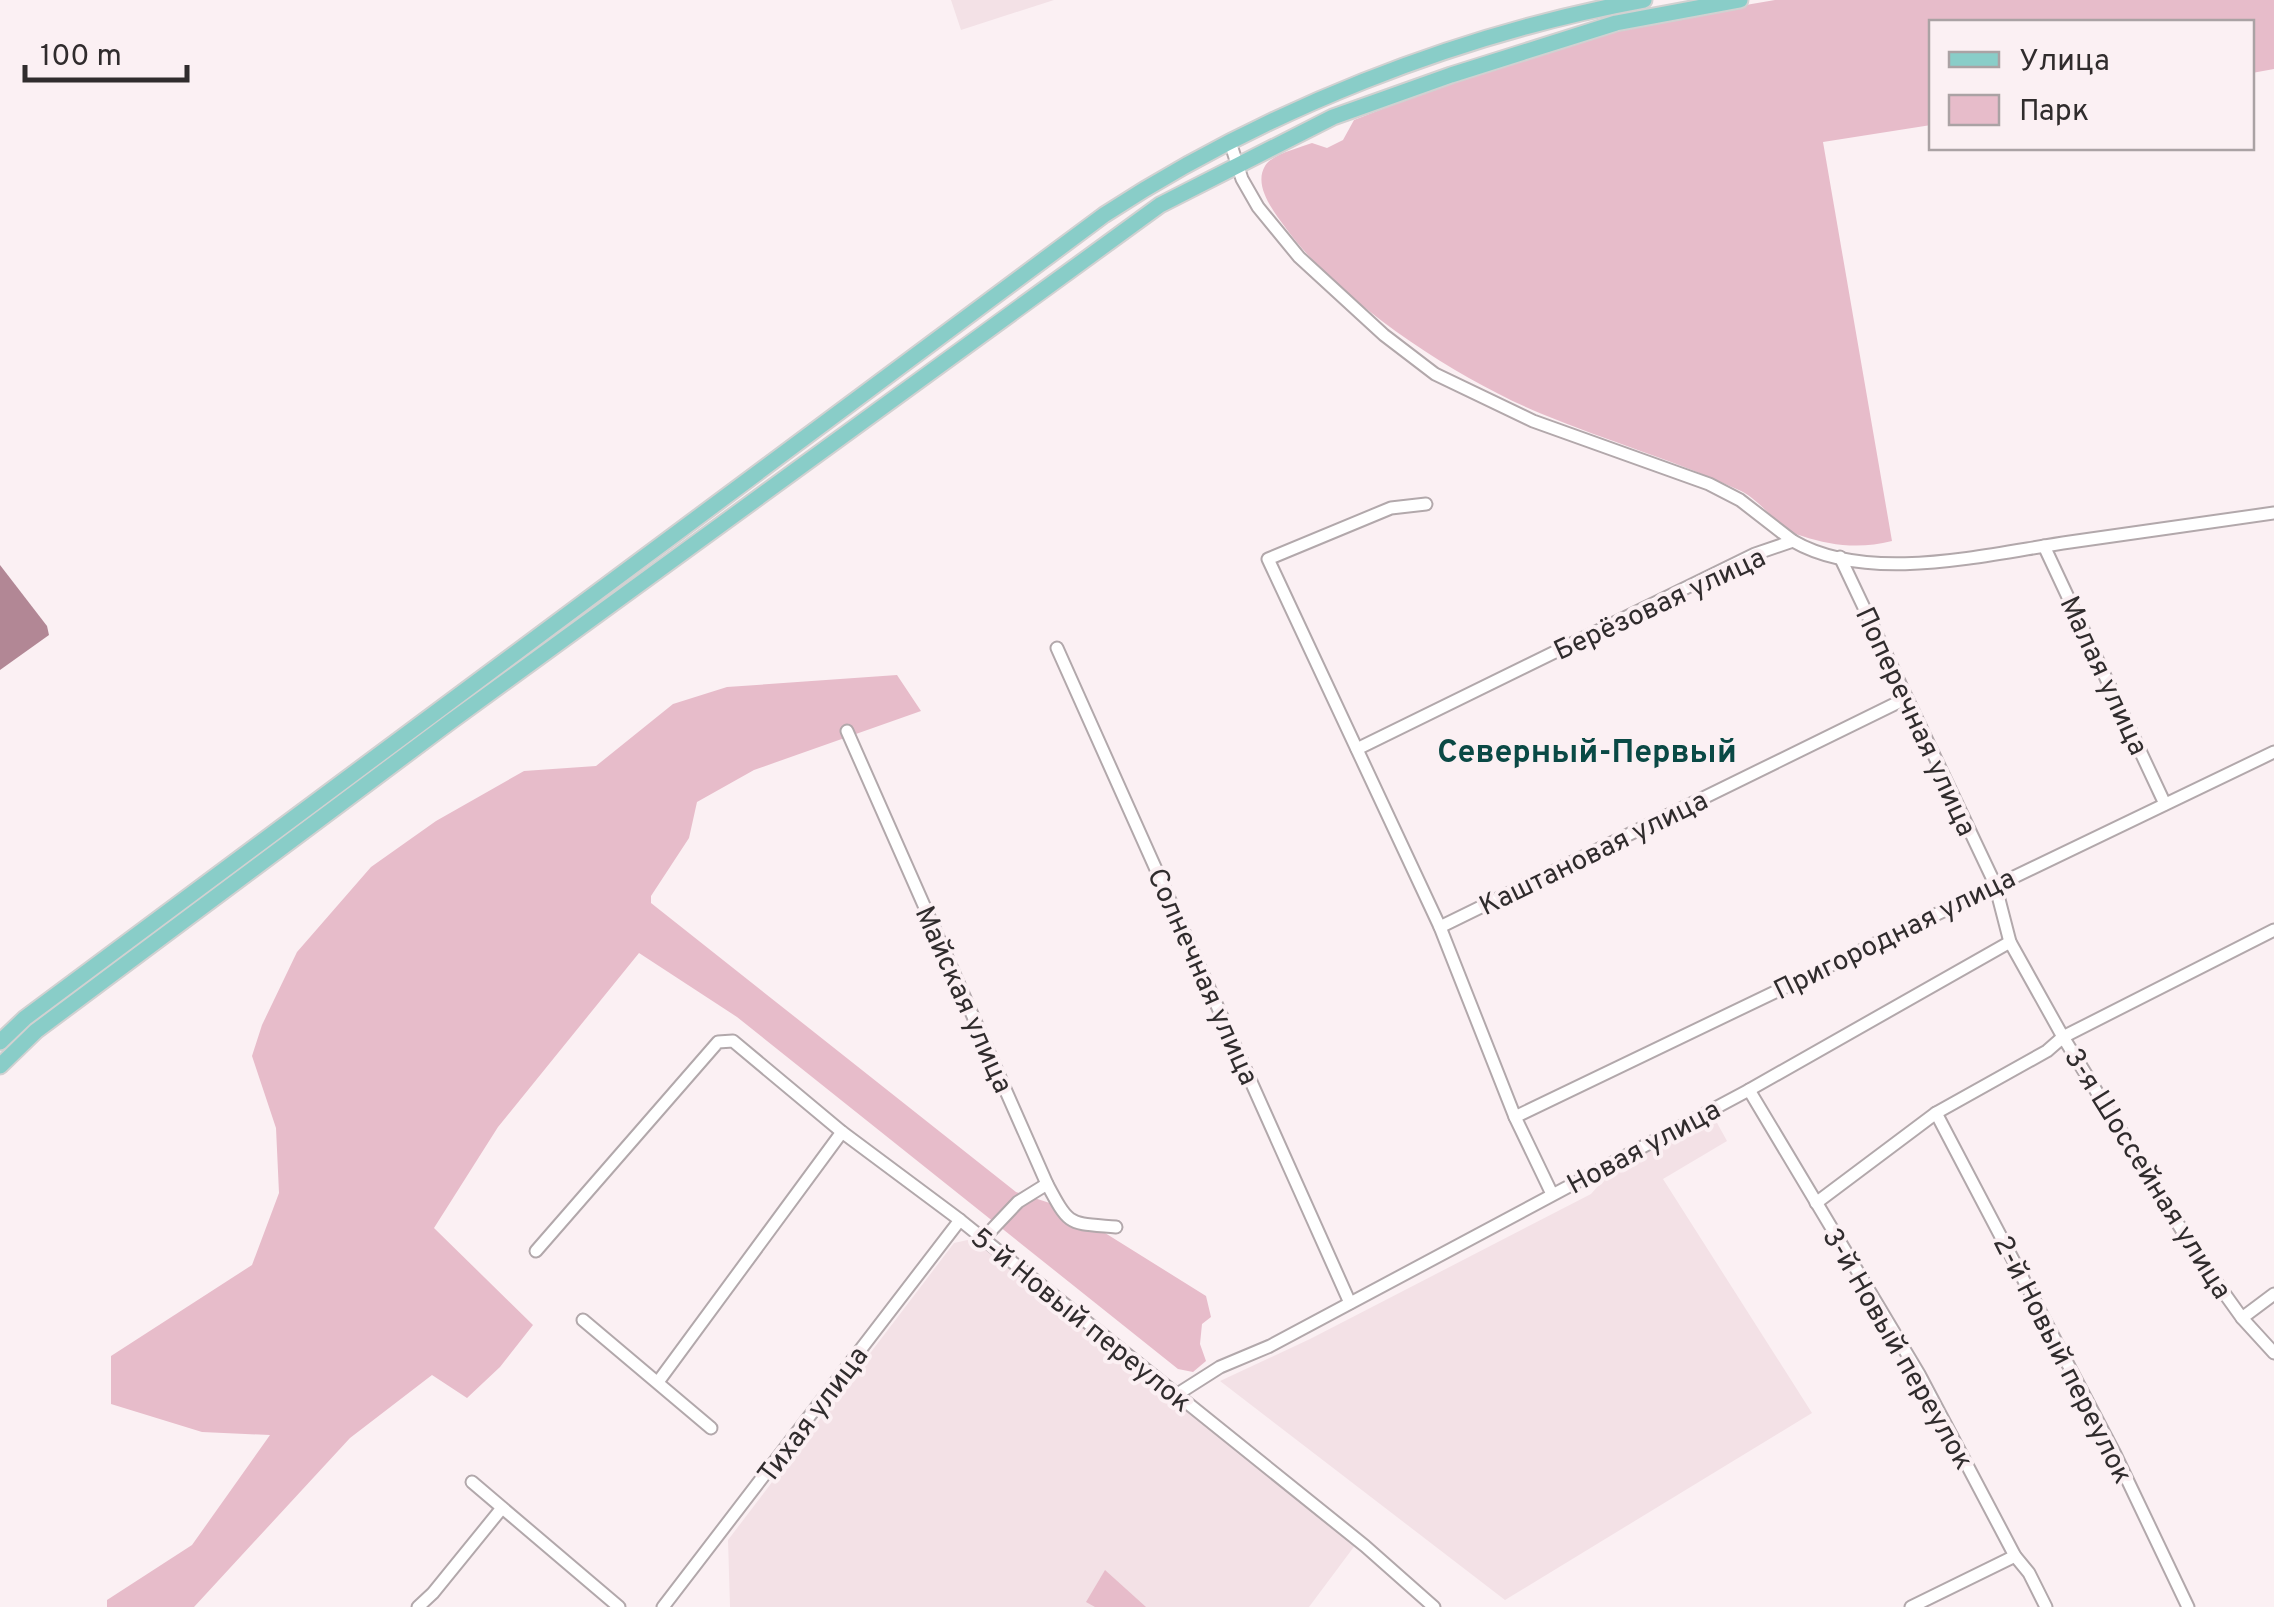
<svg xmlns="http://www.w3.org/2000/svg" width="2274" height="1607" viewBox="0 0 2274 1607" font-family="Overpass,sans-serif">
	<rect width="100%" height="100%" fill="#fbf0f3"/>
	<g fill="#f3e1e6">
		<path d="M951,0H1054L961,30Z"/>
		<path d="M1716,1121L1727,1141L1663,1179L1812,1413L1505,1600L1220,1381L1310,1339L1591,1194L1614,1168Z"/>
		<path d="M972,1239L1356,1544L1309,1607H730L728,1540L954,1243Z"/>
	</g>
	<g fill="#e7bcca">
		<path d="M1775,0H2274V69L2252,73V22H1932L1931,125L1823,142L1892,541C1861,549 1832,546 1802,536C1778,529 1763,502 1741,491C1677,461 1607,441 1542,414C1457,379 1339,302 1285,227C1274,212 1253,186 1265,166C1272,154 1299,148 1312,143L1327,148L1343,140L1354,120L1454,81L1629,25Z"/>
		<path d="M897,675L921,711L754,770L697,802L689,838L651,896V903L1016,1192L1065,1208L1206,1296L1211,1317L1202,1324L1200,1344L1206,1361L1193,1372L1178,1369L737,1017L639,953L498,1127L434,1228L533,1325L500,1367L467,1398L432,1375L350,1438L194,1607H107V1600L192,1545L270,1435L202,1432L111,1404V1356L252,1265L279,1193L276,1128L252,1056L262,1025L297,952L371,867L436,821L524,771L596,766L673,704L727,687Z"/>
		<path d="M1105,1570L1146,1607H1095L1086,1602Z"/>
	</g>
	<path fill="#b28795" d="M0,565L47,626L49,635L0,670Z"/>
	<g fill="none" stroke-linecap="round" stroke-linejoin="round">
		<g stroke="#b2a8ab" stroke-width="15">
			<g id="minor">
				<path d="M1230,142L1242,179L1258,207L1299,257L1384,335L1435,374L1533,421L1709,484L1740,500L1793,541"/>
				<path d="M1426,504L1391,508L1268,559L1440,927L1515,1117L1552,1194"/>
				<path d="M2044,546L2165,804"/>
				<path d="M1840,557L1995,884L2010,942"/>
				<path d="M1057,648L1350,1303"/>
				<path d="M847,731L1047,1184C1070,1227 1068,1223 1116,1227"/>
				<path d="M1357,749L1755,554L1793,541C1869,585 1987,554 2070,542C2138,532 2206,523 2274,513"/>
				<path d="M1440,927L1907,698"/>
				<path d="M1749,1090L1919,1374L2015,1556L2029,1573L2046,1607"/>
				<path d="M1936,1113L2115,1454L2188,1607"/>
				<path d="M1515,1117L2274,752"/>
				<path d="M1816,1203L1936,1113L2047,1051L2063,1037L2199,1258L2242,1318L2274,1353"/>
				<path d="M983,1239L1018,1202L1047,1184"/>
				<path d="M536,1251L718,1042L733,1041L842,1132L960,1220L1365,1546L1434,1607"/>
				<path d="M2242,1318L2274,1294"/>
				<path d="M583,1320L711,1428"/>
				<path d="M658,1382L842,1132"/>
				<path d="M1176,1395L1220,1367L1270,1346L1749,1090L2010,942L2063,1037L2274,930"/>
				<path d="M472,1482L619,1607"/>
				<path d="M418,1607L433,1593L502,1508"/>
				<path d="M663,1607L960,1220"/>
				<path d="M1911,1607L2015,1556"/>
			</g>
		</g>
		<g stroke="#d1d1d1" stroke-width="19">
			<g id="major">
				<path d="M0,1042L25,1018L1104,215C1263,111 1457,34 1644,0"/>
				<path d="M0,1066L36,1031L450,722L1160,205L1333,117L1451,75L1616,23L1740,0"/>
			</g>
		</g>
		<use href="#minor" stroke="#fff" stroke-width="11"/>
		<use href="#major" stroke="#89cdc8" stroke-width="15"/>
	</g>
	<g text-anchor="middle" stroke-width="8" stroke-linejoin="round" paint-order="stroke">
		<g font-size="28" fill="#302c2d" stroke="#fbf0f3">
			<text transform="translate(1659 603) rotate(-25)" y="10">Берёзовая улица</text>
			<text transform="translate(2105 675) rotate(65)" y="10">Малая улица</text>
			<text transform="translate(1917 721) rotate(65)" y="10">Поперечная улица</text>
			<text transform="translate(1593 852) rotate(-26)" y="10">Каштановая улица</text>
			<text transform="translate(1894 933) rotate(-26)" y="10">Пригородная улица</text>
			<text transform="translate(1204 976) rotate(66)" y="10">Солнечная улица</text>
			<text transform="translate(965 999) rotate(66)" y="10">Майская улица</text>
			<text transform="translate(1643 1146) rotate(-28)" y="10">Новая улица</text>
			<text transform="translate(2149 1173) rotate(58)" y="10">3-я Шоссейная улица</text>
			<text transform="translate(1082 1319) rotate(39)" y="10">5-й Новый переулок</text>
			<text transform="translate(1899 1348) rotate(60)" y="10">3-й Новый переулок</text>
			<text transform="translate(2064 1359) rotate(63)" y="10">2-й Новый переулок</text>
			<text transform="translate(812 1414) rotate(-53)" y="10">Тихая улица</text>
		</g>
		<g font-size="32" font-weight="bold" fill="#0a4945" stroke="#fbf0f3">
			<text x="1587" y="762">Северный-Первый</text>
		</g>
	</g>
	<rect x="1929" y="20" width="325" height="130" fill="#fbf0f3" stroke="#aaa2a4" stroke-width="2.5"/>
	<rect x="1949" y="52" width="50" height="15" fill="#89cdc8" stroke="#aaa2a4" stroke-width="2.5"/>
	<text x="2019" y="70" font-size="30" fill="#302c2d">Улица</text>
	<rect x="1949" y="95" width="50" height="30" fill="#e7bcca" stroke="#aaa2a4" stroke-width="2.5"/>
	<text x="2019" y="120" font-size="30" fill="#302c2d">Парк</text>
	<path d="M25 65v15h162v-15" fill="none" stroke="#302c2d" stroke-width="5"/>
	<text x="40" y="65" font-size="30" fill="#302c2d" stroke="#fbf0f3" stroke-width="8" paint-order="stroke">100 m</text>
</svg>
